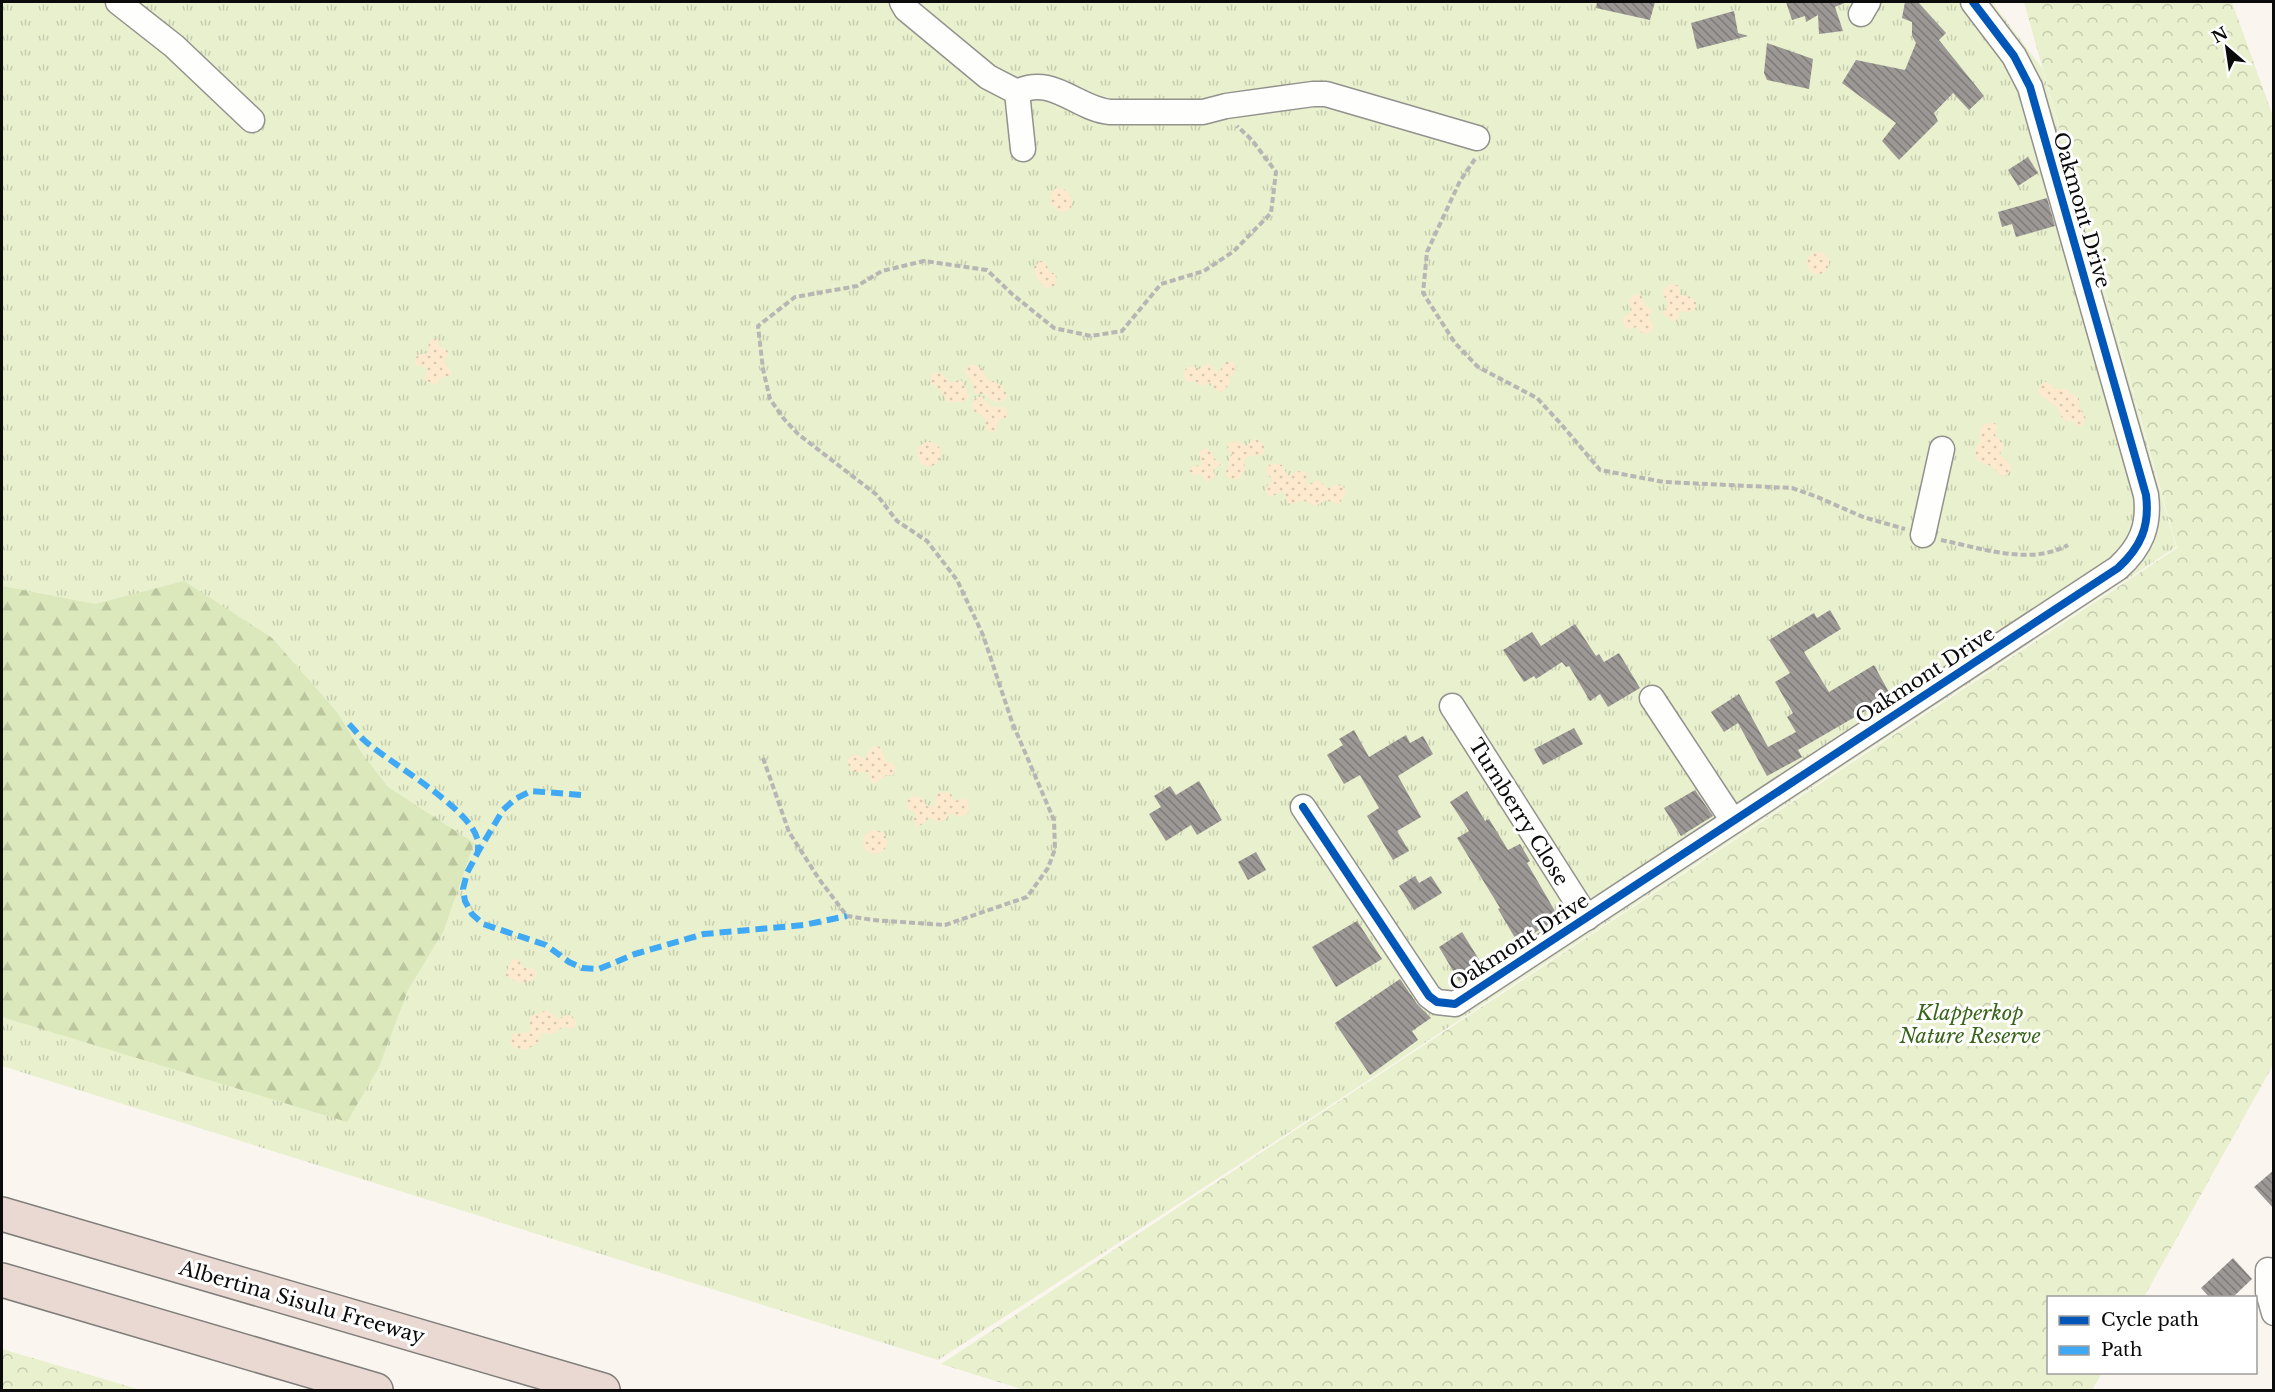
<svg xmlns="http://www.w3.org/2000/svg" width="2275" height="1392" viewBox="0 0 2275 1392" font-family="'Libre Baskerville',serif">
	<defs>
		<pattern id="grass-tufts" width="24" height="20" patternUnits="userSpaceOnUse" patternTransform="scale(1.5)"><rect width="24" height="20" fill="#e9f0cd"/><path d="M3 7l-1-3M5 7V3M7 7l1-3M15 17l-1-3M17 17v-4M19 17l1-3" fill="none" stroke="#c6ccaf"/></pattern>
		<pattern id="forest-firs" width="22" height="20" patternUnits="userSpaceOnUse" patternTransform="scale(1.5)"><rect width="22" height="20" fill="#dbe8bb"/><path d="M5 1l3.5 6h-7zM16 11l3.5 6h-7z" fill="#bbc69f"/></pattern>
		<pattern id="sand-dots" width="8" height="8" patternUnits="userSpaceOnUse" patternTransform="scale(1.5)"><rect width="8" height="8" fill="#fce9ce"/><path d="M2 2h.1M6 6h.1" fill="none" stroke="#d7c6b0" stroke-width="1.8" stroke-linecap="round"/></pattern>
		<pattern id="park-crowns" width="20" height="18" patternUnits="userSpaceOnUse" patternTransform="scale(1.5)"><rect width="20" height="18" fill="#e9f0cd"/><path d="M2 6a3 3 0 1 1 6 0M12 15a3 3 0 1 1 6 0" fill="none" stroke="#c6ccaf"/></pattern>
		<pattern id="building-back-hatch" width="6" height="6" patternUnits="userSpaceOnUse" patternTransform="scale(1.5)"><rect width="6" height="6" fill="#9c9895"/><path d="M-1 5l2 2M0 0l6 6M5-1l2 2" fill="none" stroke="#7d7a78"/></pattern>
	</defs>
	<rect width="100%" height="100%" fill="#faf6ef"/>
	<path fill="url(#grass-tufts)" d="M2,2H1992L2042,68L2176,547L1308,1120L938,1360L2,1066Z"/>
	<path fill="url(#forest-firs)" d="M184,581L272,638L337,712L361,752L388,787L474,843L444,930L408,990L379,1067L347,1122L2,1017V586L95,604Z"/>
	<g fill="url(#sand-dots)">
		<path d="M1057,188L1064,189L1073,199L1071,208L1065,212L1058,211L1050,203L1051,191Z"/>
		<circle cx="1818" cy="263" r="11"/>
		<path d="M1040,261H1045L1049,271L1055,274L1057,282L1055,286L1046,288L1037,279L1034,267Z"/>
		<path d="M1671,283L1679,286L1680,295C1689,297 1694,295 1697,306L1692,312L1680,311L1677,321H1672L1664,315L1663,312L1669,304L1663,295V290Z"/>
		<path d="M1636,294L1641,295L1645,306L1652,310L1649,317L1654,328L1652,332L1647,334L1640,332L1637,327L1628,329L1623,323L1622,319L1632,311L1629,299Z"/>
		<path d="M432,339H437L440,346L448,351L447,357L444,361L452,373L451,375L440,378L438,383L435,385L424,379L427,368L417,365L415,362L417,355L428,353L429,342Z"/>
		<path d="M1229,361L1233,362L1237,368L1230,377L1229,385L1221,392L1215,390L1211,383L1200,386L1195,381L1188,382L1183,376L1186,368L1191,366L1200,369L1208,363L1219,373L1224,363Z"/>
		<path d="M973,364L982,369L987,379C998,384 1005,383 1007,397C997,407 993,401 985,394H977L974,392L972,382L965,372L967,366Z"/>
		<path d="M937,372L942,374L951,383L959,380L962,381L969,397L963,402H947L941,391L930,382L932,374Z"/>
		<path d="M2043,382H2048L2055,389H2066L2071,394L2079,398V408L2086,418L2082,426L2079,427L2073,421L2066,422L2060,415L2059,409L2039,394L2037,390Z"/>
		<path d="M976,397H982L991,407H1006L1008,416L998,421L996,431L991,433L985,429L986,419L974,411L971,406Z"/>
		<path d="M1995,423L1997,426L1995,435C2007,445 2003,444 2000,455C2006,460 2011,462 2011,471L2003,477L1991,466L1978,461C1973,453 1974,448 1980,441C1977,429 1981,422 1995,423Z"/>
		<path d="M1256,439L1264,444V452L1262,454L1247,457L1244,461L1245,470L1239,479C1234,480 1226,479 1226,472L1229,464V457L1233,455L1227,449L1228,443L1238,441L1247,446L1252,440Z"/>
		<circle cx="929" cy="454" r="12"/>
		<path d="M1206,448L1212,451L1214,458L1221,465L1213,469L1215,477L1209,481H1206L1201,474L1194,476L1189,471L1193,466L1202,465L1199,452Z"/>
		<path d="M1272,463L1282,465L1288,476L1297,471L1305,472L1307,476L1305,486L1318,480L1328,488L1337,485L1343,486L1346,493L1339,504L1325,500L1316,506L1302,500L1292,504L1288,503L1283,491L1273,496L1268,495L1265,489L1272,480L1266,472L1267,467Z"/>
		<path d="M874,746L880,747L887,762H892L896,768L893,775H886L876,783H872L867,772H855L850,770L847,760L855,754L866,759L867,753Z"/>
		<path d="M941,792L951,794L955,801L965,798L968,801L969,812L960,817L949,813L947,818L941,822L929,818L923,824L916,827L913,819L916,813L908,809L906,801L912,796L920,797L928,807H931L934,806L937,795Z"/>
		<circle cx="875" cy="842" r="12"/>
		<path d="M518,959L524,968L533,969L537,973V976C528,986 514,983 505,975L512,960Z"/>
		<path d="M547,1010L558,1019L567,1015L572,1016L576,1022L575,1027L570,1029L563,1027C554,1034 555,1036 544,1032L539,1037L538,1043L526,1050L514,1048L510,1042L514,1033H526L531,1030L530,1022L531,1016Z"/>
	</g>
	<g fill="url(#park-crowns)">
		<path d="M2024,2H2232L2274,119L2273,1065L2144,1297L2048,1298V1372L2102,1373L2092,1390H1024L941,1364L2177,548Z"/>
		<path d="M2,1349L141,1390H2Z"/>
	</g>
	<g fill="url(#building-back-hatch)">
		<path d="M1597,2H1655L1650,20L1596,8Z"/>
		<path d="M1786,2H1847L1835,7L1843,31L1819,34L1818,15L1806,22L1805,16L1792,20Z"/>
		<path d="M1905,2H1918L1946,33L1939,40L1984,96L1969,110L1953,93L1934,113L1938,121L1899,160L1882,141L1896,123L1842,83L1856,60L1905,70L1916,43L1912,36V22L1902,18Z"/>
		<path d="M1734,11L1738,33L1748,36L1697,49L1691,23Z"/>
		<path d="M1767,43L1813,59L1809,89L1767,80L1764,73Z"/>
		<path d="M2028,157L2038,173L2018,186L2008,170Z"/>
		<path d="M2047,198L2055,226L2016,237L2012,224L2002,227L1998,212Z"/>
		<path d="M1830,610L1841,629L1804,652L1829,692L1874,665L1891,696L1798,750L1802,757L1767,776L1738,723L1724,732L1711,712L1739,694L1768,747L1796,732L1787,717L1793,713L1775,682L1790,673L1769,640L1814,613L1817,618Z"/>
		<path d="M1575,624L1596,656L1599,654L1604,662L1619,653L1640,688L1608,707L1600,694L1590,701L1569,666L1566,667L1562,662L1536,679L1534,676L1524,682L1503,650L1532,632L1541,646Z"/>
		<path d="M1574,728L1583,744L1543,765L1534,749Z"/>
		<path d="M1354,730L1369,757L1406,735L1410,743L1423,736L1433,754L1398,776L1421,817L1397,831L1409,851L1393,860L1367,816L1379,808L1360,775L1344,784L1327,755L1343,745L1339,739Z"/>
		<path d="M1199,781L1222,820L1197,835L1191,825L1166,841L1149,814L1161,807L1154,796L1170,786L1176,795Z"/>
		<path d="M1695,790L1713,816L1681,836L1664,808Z"/>
		<path d="M1467,791L1485,821L1489,819L1508,850L1520,844L1530,861L1527,863L1559,918L1518,943L1498,909L1500,908L1457,838L1469,831L1450,802Z"/>
		<path d="M1256,852L1266,870L1248,880L1238,862Z"/>
		<path d="M1415,876L1419,883L1431,876L1442,893L1414,910L1399,886Z"/>
		<path d="M1357,921L1382,959L1336,987L1312,947Z"/>
		<path d="M1462,932L1483,966L1459,981L1439,947Z"/>
		<path d="M1400,979L1417,1004L1431,1018L1412,1031L1418,1040L1370,1075L1335,1023Z"/>
		<path d="M2274,1170V1209L2254,1187Z"/>
		<path d="M2233,1258L2252,1279L2232,1298H2210L2201,1288Z"/>
	</g>
	<g fill="none" stroke-linecap="round" stroke-linejoin="round">
		<g stroke="#93918e" stroke-width="27">
			<g id="minor">
				<path d="M118,2L174,46L252,120"/>
				<path d="M902,2L906,9L988,77L1017,92L1023,149"/>
				<path d="M1861,14L1868,2"/>
				<path d="M1017,92C1052,74 1077,109 1110,112H1203L1226,106L1313,94H1326L1477,138"/>
				<path d="M1923,535L1942,449"/>
				<path d="M1652,698L1733,821"/>
				<path d="M1452,706L1587,918"/>
				<path d="M1303,807L1429,996L1437,1002L1455,1004L2118,568C2141,547 2150,526 2146,495L2030,87L2014,56L1973,2"/>
				<path d="M2268,1270V1292L2274,1313"/>
			</g>
		</g>
		<g stroke="#807e7b" stroke-width="36">
			<g id="highway">
				<path d="M2,1214L603,1390"/>
				<path d="M2,1280L376,1390"/>
			</g>
		</g>
		<g stroke="#b7b6b5" stroke-width="4" stroke-dasharray="6 3" stroke-linecap="butt">
			<path d="M1475,159L1460,181L1427,252L1423,293L1455,343L1478,367L1537,398L1561,424L1600,470L1664,482L1792,488L1815,496L1863,517L1905,529"/>
			<path d="M1941,540C1981,548 2030,566 2068,545"/>
			<path d="M763,758L789,832L819,879L847,916L873,920L945,925L1027,897L1048,868L1055,849L1054,820L1012,722L983,635L957,580L927,541L897,521L877,495L798,434L784,419L770,399L763,369L758,326L795,297L857,286L882,271L924,261L987,270L1012,294L1054,328L1091,336L1122,331L1161,284L1204,271L1234,251L1271,213L1276,172L1252,140L1237,126"/>
		</g>
		<use href="#minor" stroke="#fefefd" stroke-width="24"/>
		<use href="#highway" stroke="#ead9d3" stroke-width="33"/>
		<g stroke="#3fa9f5" stroke-width="6" stroke-dasharray="12 6" stroke-linecap="butt">
			<path d="M349,724C354,729 359,736 365,741C390,763 468,807 477,838C479,842 478,848 478,852"/>
			<path d="M581,795L531,791L515,799L503,810L478,852L467,873L463,889L465,901L472,914L483,924L546,945L569,962L582,968L599,969L635,954L704,934L804,925L847,916"/>
		</g>
		<g stroke="#fff" stroke-width="11">
			<path id="cycleway" d="M1303,807L1429,996L1437,1002L1455,1004L2118,568C2141,547 2150,526 2146,495L2030,87L2014,56L1973,2"/>
		</g>
		<use href="#cycleway" stroke="#0057b8" stroke-width="8"/>
	</g>
	<g text-anchor="middle" stroke-width="6" stroke-linejoin="round" paint-order="stroke">
		<g font-size="20" fill="#0b0b0b" stroke="#fff">
			<text transform="translate(2082 210) rotate(74)" y="7">Oakmont Drive</text>
			<text transform="translate(1925 675) rotate(-33)" y="7">Oakmont Drive</text>
			<text transform="translate(1519 812) rotate(58)" y="7">Turnberry Close</text>
			<text transform="translate(1519 942) rotate(-33)" y="7">Oakmont Drive</text>
			<text transform="translate(302 1302) rotate(16)" y="7">Albertina Sisulu Freeway</text>
		</g>
		<g font-size="20" font-style="italic" fill="#386519" stroke="#fff">
			<text x="1970" y="1020">Klapperkop<tspan x="1970" dy="23">Nature Reserve</tspan></text>
		</g>
	</g>
	<rect width="2275" height="1392" fill="none" stroke="#0b0b0b" stroke-width="6"/>
	<rect x="2047" y="1296" width="210" height="78" fill="#ffffff" stroke="#9d9d9d" stroke-width="1.5"/>
	<rect x="2059" y="1316" width="30" height="9" fill="#0057b8" stroke="#9d9d9d" stroke-width="1.5"/>
	<text x="2101" y="1326" font-size="18" fill="#0b0b0b">Cycle path</text>
	<rect x="2059" y="1346" width="30" height="9" fill="#3fa9f5" stroke="#9d9d9d" stroke-width="1.5"/>
	<text x="2101" y="1356" font-size="18" fill="#0b0b0b">Path</text>
	<g transform="translate(2227 48) rotate(331)" stroke="#ffffff" stroke-width="4.5" paint-order="stroke">
	<path d="M0-4.5L10 22L0 15L-10 22Z" fill="#0b0b0b"/>
	<text y="-9" font-size="16" font-weight="bold" text-anchor="middle" fill="#0b0b0b">N</text>
	</g>
</svg>
